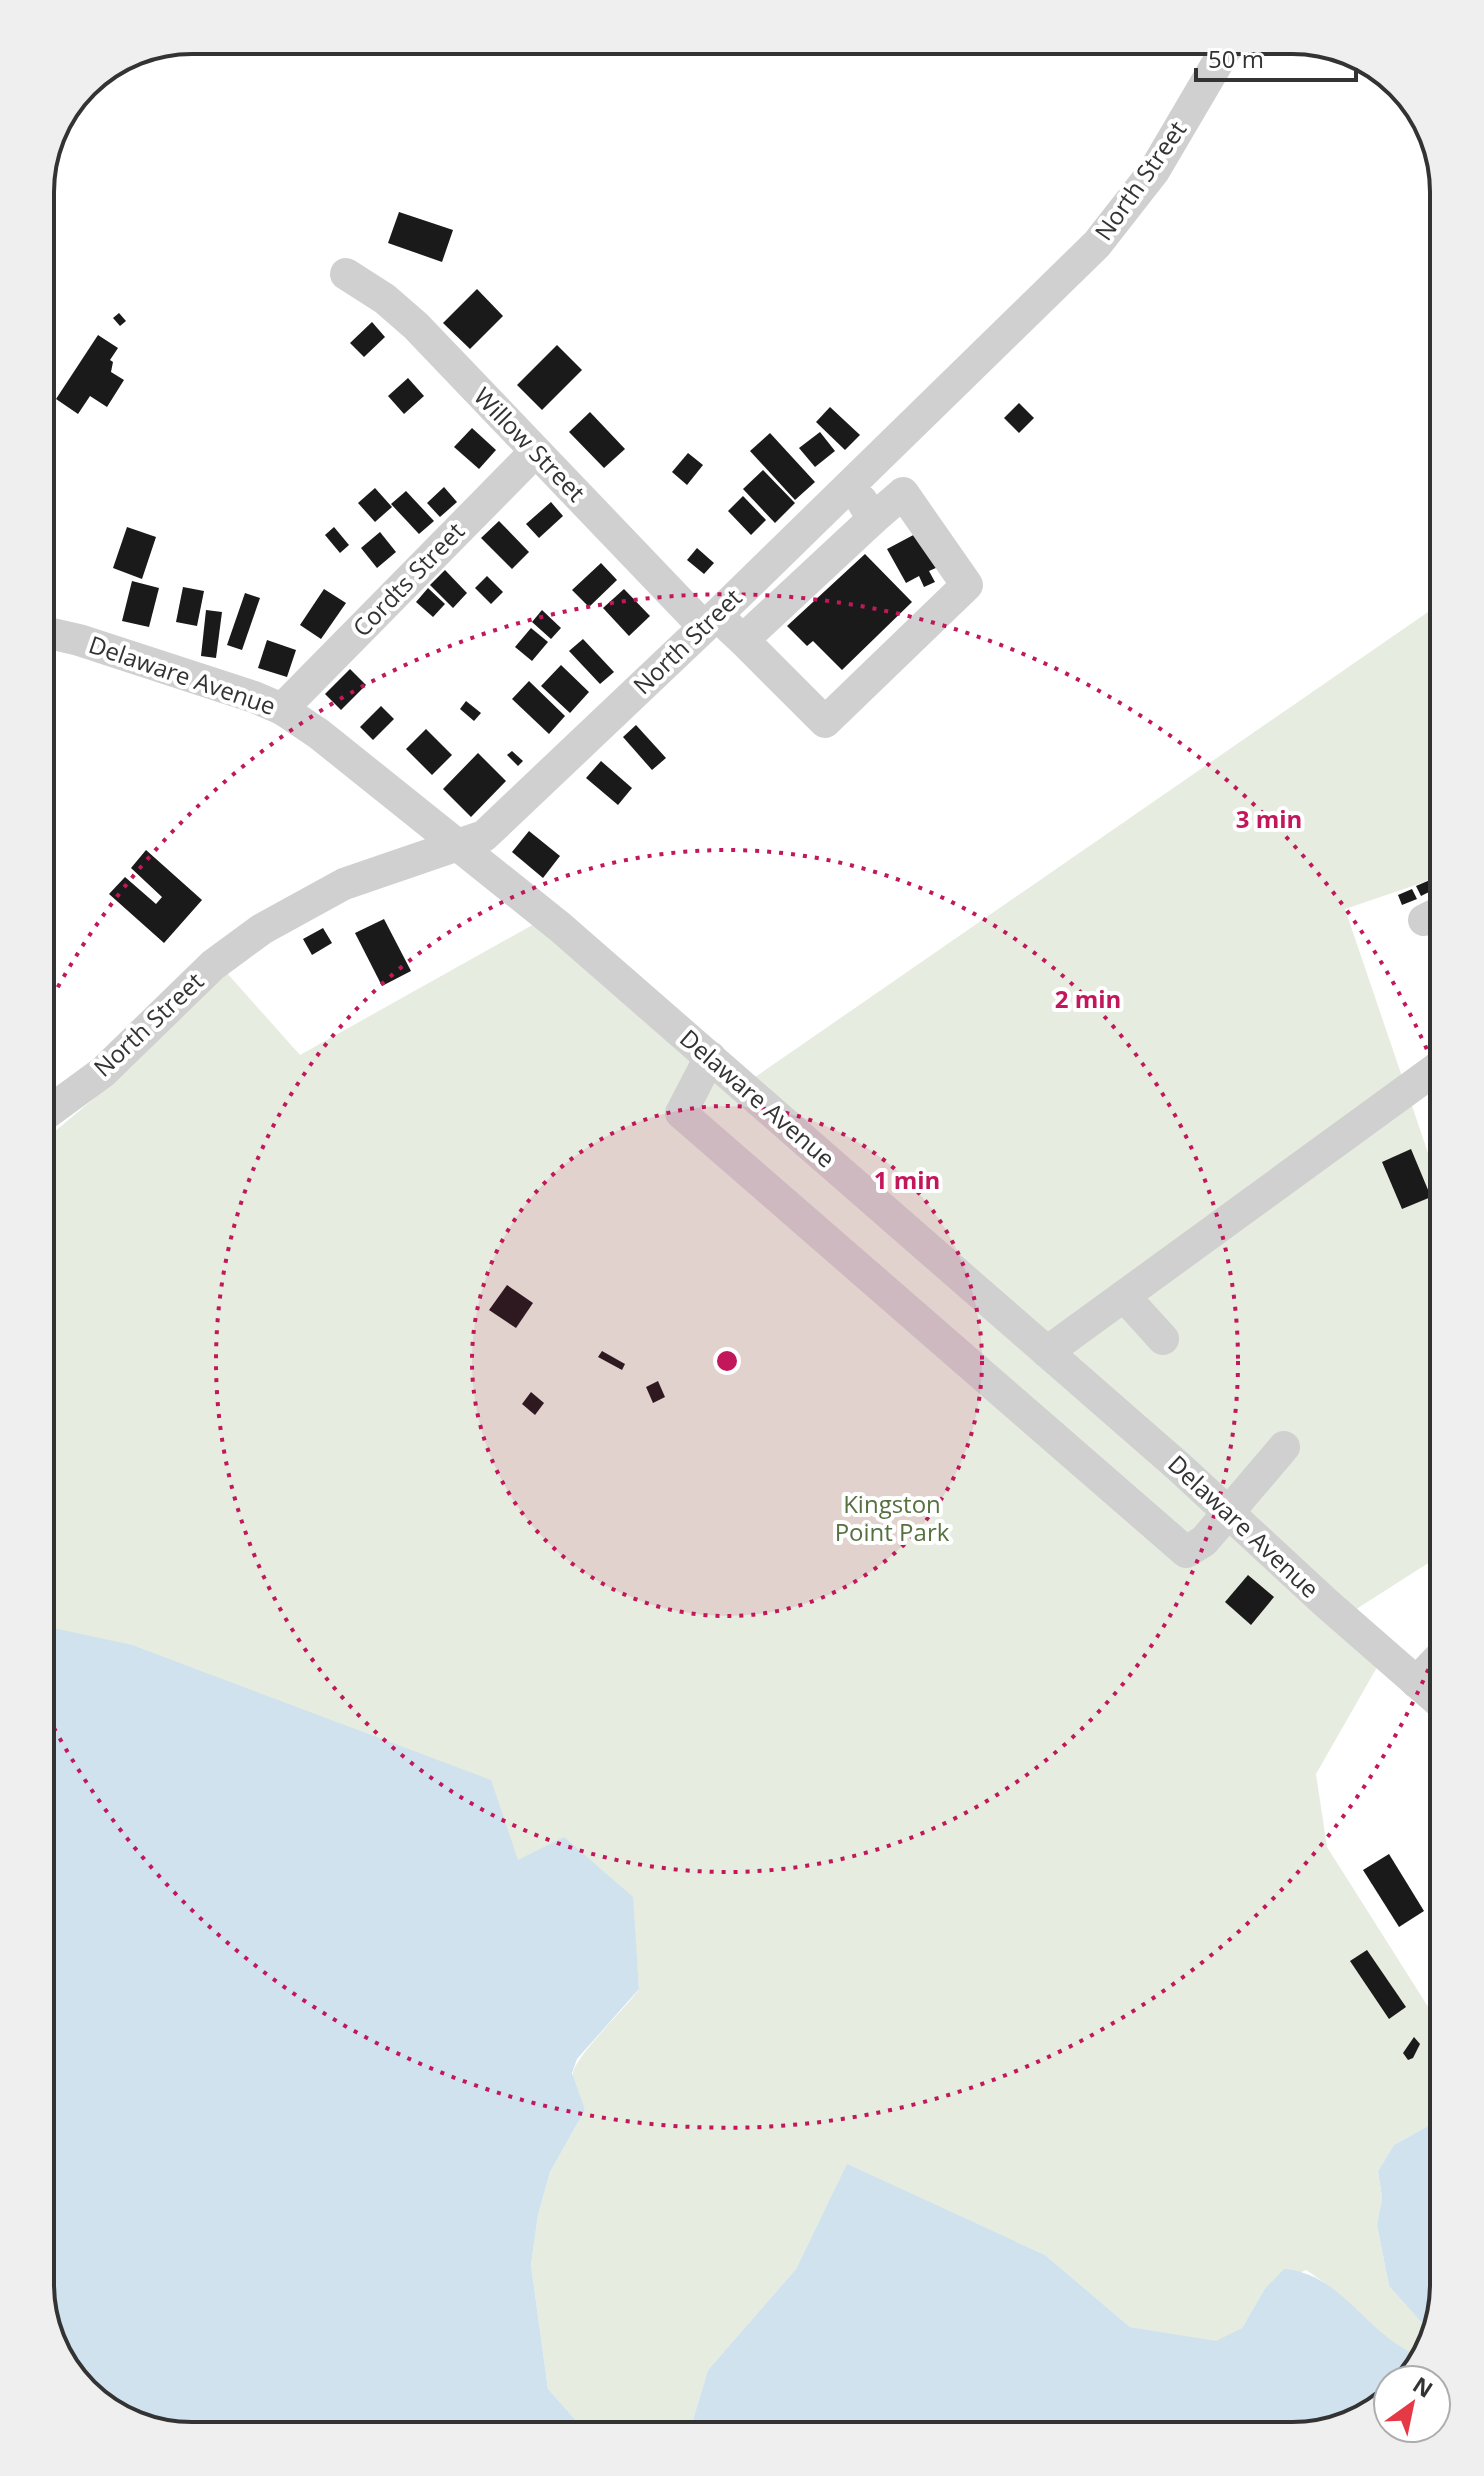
<svg xmlns="http://www.w3.org/2000/svg" width="1484" height="2476" viewBox="0 0 1484 2476" font-family="'Open Sans',sans-serif">
	<rect width="100%" height="100%" fill="#fff"/>
	<path fill="#e6ecdf" d="M1441,603L1444,611V890L1439,877L1345,909L1444,1200V1553L1336,1622L1380,1662L1316,1774L1327,1847L1444,2032V2117L1394,2145L1378,2171L1382,2198L1377,2225L1389,2286L1430,2332L1424,2350L1413,2353C1372,2334 1346,2295 1306,2270L1264,2290L1242,2328L1216,2342L1130,2327L1045,2255L847,2165L796,2269L708,2370L688,2436H590L548,2389L531,2265L538,2215L550,2172L585,2110C581,2100 572,2085 573,2074C573,2058 627,2007 639,1989L632,1897L518,1861L40,1627V1144L130,1068L226,972L300,1055L536,923L732,1093Z"/>
	<g fill="#cfe2ee">
		<path d="M1444,487V611L1441,603L1440,506Z"/>
		<path d="M44,1626L132,1645L491,1780L518,1860L564,1837L633,1897L639,1989L577,2059L572,2073L585,2110L550,2172L538,2215L531,2265L548,2389L590,2436H182L107,2410L55,2351L40,2284V1627Z"/>
		<path d="M1444,2117V2285L1430,2332L1389,2286L1377,2225L1382,2198L1378,2171L1394,2145Z"/>
		<path d="M847,2164L1045,2255L1130,2327L1216,2341L1242,2328L1264,2290L1284,2269C1340,2273 1364,2331 1413,2353L1426,2343L1419,2368L1405,2380H1388V2395L1359,2421L1292,2436H688L708,2370L796,2269Z"/>
	</g>
	<g fill="#1a1a1a">
		<path d="M399,212L453,230L442,262L388,243Z"/>
		<path d="M477,289L503,316L470,349L443,323Z"/>
		<path d="M119,313L126,321L120,326L113,318Z"/>
		<path d="M372,322L385,337L364,357L350,343Z"/>
		<path d="M98,335L118,348L110,360L113,362L111,372L124,380L107,407L90,396L78,414L56,399Z"/>
		<path d="M557,345L582,370L542,410L517,385Z"/>
		<path d="M408,378L424,396L404,414L388,396Z"/>
		<path d="M1019,403L1034,418L1019,433L1004,418Z"/>
		<path d="M830,407L860,435L845,450L816,422Z"/>
		<path d="M590,412L625,449L604,468L569,432Z"/>
		<path d="M472,428L496,450L479,469L454,447Z"/>
		<path d="M820,432L835,451L815,467L799,448Z"/>
		<path d="M770,433L815,482L795,500L750,451Z"/>
		<path d="M688,453L703,465L687,485L672,472Z"/>
		<path d="M763,470L795,503L775,523L743,489Z"/>
		<path d="M444,487L457,502L440,517L427,503Z"/>
		<path d="M375,488L392,507L375,522L358,503Z"/>
		<path d="M406,491L434,521L419,534L391,504Z"/>
		<path d="M743,496L766,520L751,535L728,511Z"/>
		<path d="M551,502L563,516L539,538L526,524Z"/>
		<path d="M499,521L529,552L512,569L481,538Z"/>
		<path d="M127,527L156,537L142,579L113,568Z"/>
		<path d="M334,527L349,545L340,553L325,535Z"/>
		<path d="M380,532L396,552L377,568L361,548Z"/>
		<path d="M919,532L938,567L929,571L935,582L924,587L919,576L906,583L887,549Z"/>
		<path d="M697,548L714,563L704,574L687,560Z"/>
		<path d="M865,554L912,602L842,670L813,641L807,646L787,626Z"/>
		<path d="M601,563L617,580L589,607L572,590Z"/>
		<path d="M445,570L467,593L453,608L430,585Z"/>
		<path d="M487,576L503,592L491,604L475,588Z"/>
		<path d="M132,581L159,588L149,627L122,621Z"/>
		<path d="M183,587L204,591L197,626L176,622Z"/>
		<path d="M428,588L445,604L433,617L416,602Z"/>
		<path d="M324,589L346,603L321,639L300,625Z"/>
		<path d="M624,589L650,616L629,636L603,608Z"/>
		<path d="M245,593L260,598L242,650L227,645Z"/>
		<path d="M206,610L222,612L216,658L201,656Z"/>
		<path d="M542,610L561,628L551,639L532,622Z"/>
		<path d="M531,628L548,642L532,661L515,647Z"/>
		<path d="M583,639L614,672L600,684L569,651Z"/>
		<path d="M267,640L296,650L287,677L258,668Z"/>
		<path d="M561,665L589,692L570,713L541,686Z"/>
		<path d="M350,669L366,685L341,710L325,694Z"/>
		<path d="M529,681L565,716L549,734L512,699Z"/>
		<path d="M466,701L481,713L474,721L460,709Z"/>
		<path d="M381,706L394,719L373,740L360,727Z"/>
		<path d="M636,725L666,758L652,770L623,737Z"/>
		<path d="M426,729L452,755L432,775L406,749Z"/>
		<path d="M512,751L523,761L518,766L507,755Z"/>
		<path d="M478,753L506,781L471,817L443,789Z"/>
		<path d="M601,761L632,788L618,805L586,778Z"/>
		<path d="M529,831L560,856L543,878L512,852Z"/>
		<path d="M146,850L202,900L164,943L109,894L125,877L156,904L162,897L131,868Z"/>
		<path d="M1437,877L1441,886L1421,896L1416,886Z"/>
		<path d="M1412,889L1417,899L1402,905L1398,895Z"/>
		<path d="M384,919L411,971L382,986L355,933Z"/>
		<path d="M323,928L332,943L312,955L303,939Z"/>
		<path d="M1411,1149L1431,1197L1402,1209L1382,1162Z"/>
		<path d="M1438,1220L1443,1230L1434,1234L1429,1224Z"/>
		<path d="M507,1285L533,1303L516,1328L489,1310Z"/>
		<path d="M602,1351L625,1364L622,1370L598,1357Z"/>
		<path d="M658,1381L665,1397L653,1403L646,1387Z"/>
		<path d="M531,1392L544,1403L535,1415L522,1404Z"/>
		<path d="M1248,1575L1274,1597L1251,1625L1225,1602Z"/>
		<path d="M1389,1854L1424,1911L1399,1927L1363,1870Z"/>
		<path d="M1367,1950L1406,2007L1389,2019L1350,1961Z"/>
		<path d="M1414,2037L1420,2044L1413,2058L1408,2060L1403,2053Z"/>
	</g>
	<g fill="none" stroke-linecap="round" stroke-linejoin="round">
		<g stroke="#d0d0d0" stroke-width="32">
			<path d="M346,274L385,299L416,326L704,627"/>
			<path d="M729,627L743,640L873,519L862,501"/>
			<path d="M40,631L79,640L254,697L282,709L319,734L560,927L1179,1467L1325,1602L1444,1706"/>
			<path d="M743,640L825,722L967,585L903,493L873,519"/>
			<path d="M282,709L535,452"/>
			<path d="M1424,920L1444,910"/>
			<path d="M710,1057L681,1113L1186,1552L1204,1541L1284,1447"/>
			<path d="M40,1118L103,1072L213,965L262,929L344,884L484,836L718,614L1097,244L1154,171L1231,40"/>
			<path d="M1124,1296L1163,1339"/>
			<path d="M1047,1352L1444,1063"/>
			<path d="M1416,1682L1444,1653"/>
		</g>
	</g>
	<circle cx="727" cy="1361" r="255" fill="#c2185b" fill-opacity=".12"/>
	<g fill="none" stroke="#c2185b" stroke-width="4" stroke-dasharray="4 8">
		<circle cx="727" cy="1361" r="255"/>
		<circle cx="727" cy="1361" r="511"/>
		<path d="M1442 1636A766 766 0 0 1 41 1703M41 1019A766 766 0 0 1 1442 1086"/>
	</g>
	<g text-anchor="middle" stroke-width="8" stroke-linejoin="round" paint-order="stroke">
		<g font-size="24" fill="#333" stroke="#fff">
			<text transform="translate(1141 181) rotate(-55)" y="8">North Street</text>
			<text transform="translate(529 445) rotate(46)" y="8">Willow Street</text>
			<text transform="translate(409 580) rotate(-46)" y="8">Cordts Street</text>
			<text transform="translate(688 642) rotate(-44)" y="8">North Street</text>
			<text transform="translate(182 676) rotate(19)" y="8">Delaware Avenue</text>
			<text transform="translate(149 1025) rotate(-43)" y="8">North Street</text>
			<text transform="translate(757 1099) rotate(41)" y="8">Delaware Avenue</text>
			<text transform="translate(1243 1527) rotate(43)" y="8">Delaware Avenue</text>
		</g>
		<g font-size="24" fill="#56703f" stroke="#fff">
			<text x="892" y="1513">Kingston<tspan x="892" dy="28">Point Park</tspan></text>
		</g>
	</g>
	<path d="M0 0H1484V2476H0ZM192 54H1292A138 138 0 0 1 1430 192V2284A138 138 0 0 1 1292 2422H192A138 138 0 0 1 54 2284V192A138 138 0 0 1 192 54Z" fill="#efefef" fill-rule="evenodd"/>
	<path fill="none" stroke="#333" stroke-width="4" d="M192 54H1292A138 138 0 0 1 1430 192V2284A138 138 0 0 1 1292 2422H192A138 138 0 0 1 54 2284V192A138 138 0 0 1 192 54Z"/>
	<circle cx="727" cy="1361" r="12" fill="#c2185b" stroke="#fff" stroke-width="4"/>
	<g font-size="24" text-anchor="middle" font-weight="bold" fill="#c2185b" stroke="#fff" stroke-width="8" stroke-linejoin="round" paint-order="stroke">
		<text x="1269" y="828">3 min</text>
		<text x="1088" y="1008">2 min</text>
		<text x="907" y="1189">1 min</text>
	</g>
	<g transform="translate(1412 2404) rotate(33)"><circle r="38" fill="#ffffff" stroke="#adadad" stroke-width="2"/>
	<path d="M0-6L14 30L0 20L-14 30Z" fill="#e63946"/>
	<text y="-12" font-size="22" font-weight="bold" text-anchor="middle" fill="#333333">N</text>
	</g>
	<path d="M1196 68v12h160v-12" fill="none" stroke="#333333" stroke-width="4"/>
	<text x="1208" y="68" font-size="24" fill="#333333" stroke="#ffffff" stroke-width="6" paint-order="stroke">50 m</text>
</svg>
